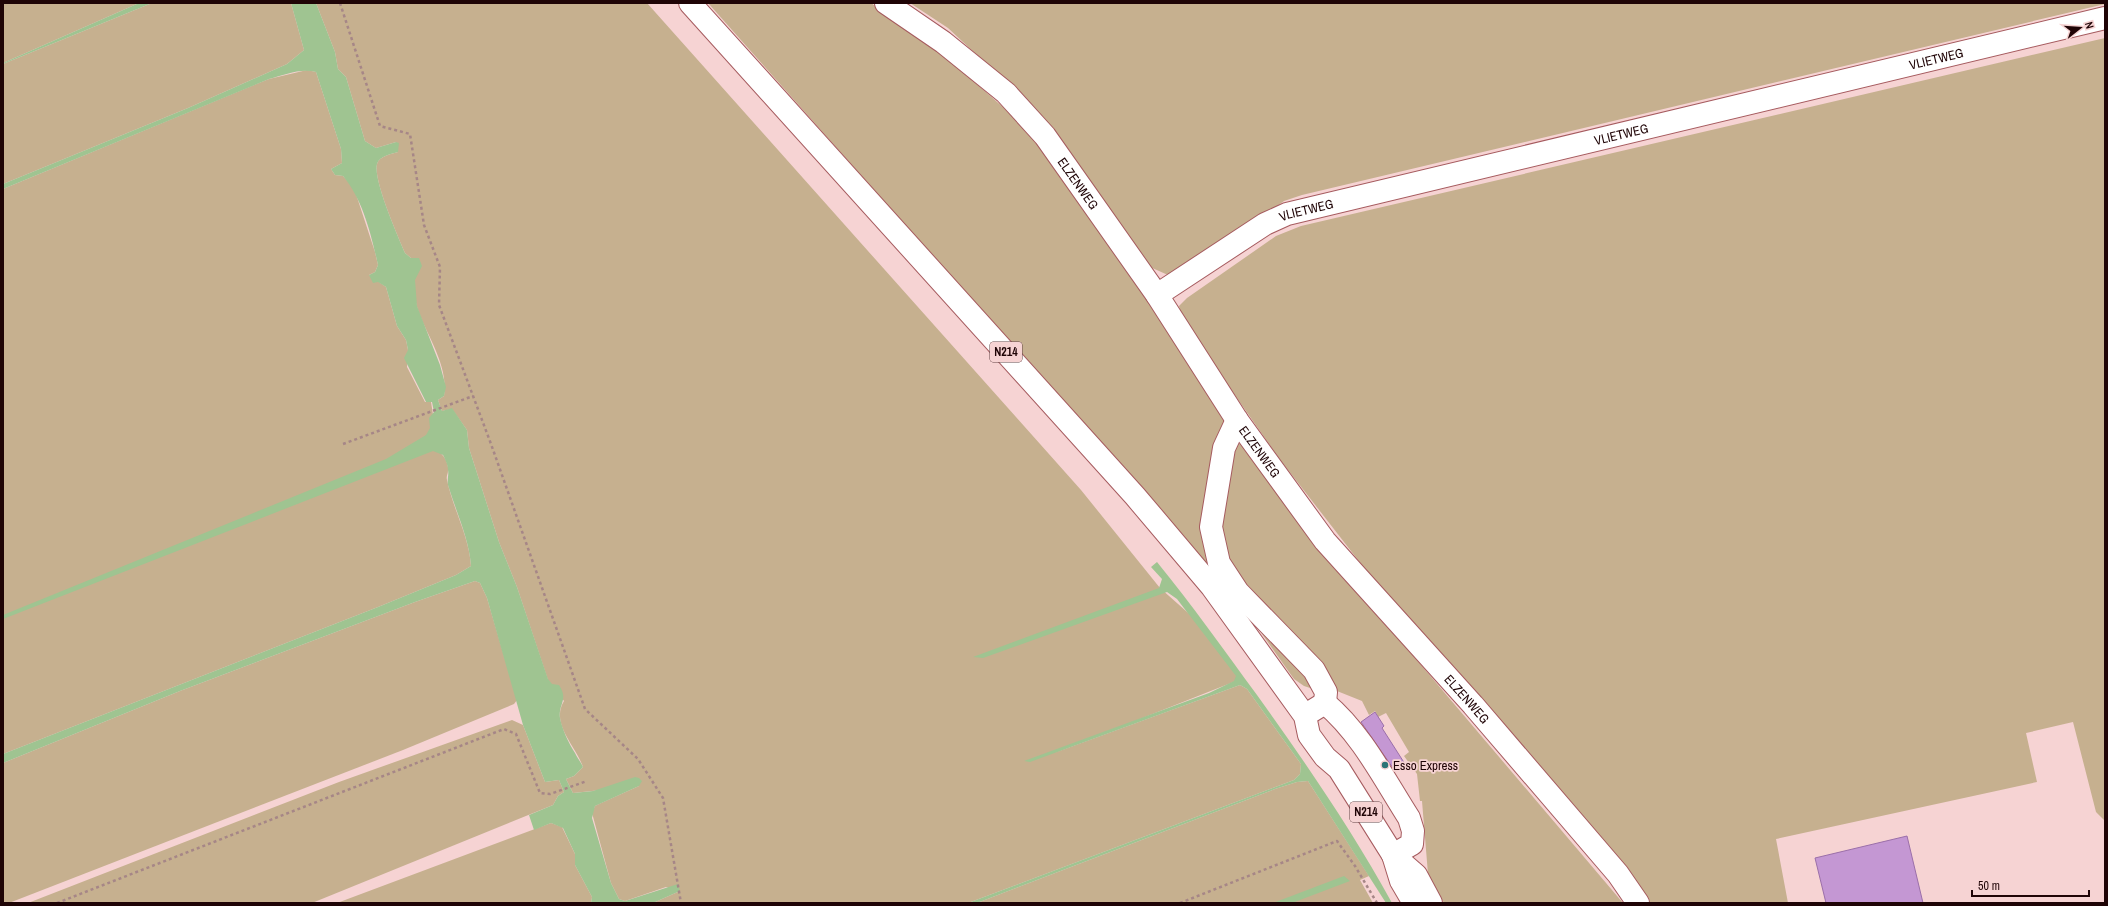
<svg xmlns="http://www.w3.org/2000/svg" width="2108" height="906" viewBox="0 0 2108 906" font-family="'Archivo Narrow',sans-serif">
	<rect width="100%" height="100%" fill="#f6d3d3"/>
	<g fill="#c6b08f">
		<path d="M3,3H139L3,63Z"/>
		<path d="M152,3H291L304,50L287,64L188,108L3,184V64Z"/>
		<path d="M316,3H647L1081,490L1160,588L1195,619L1241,679L1054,753L1240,685L1247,689L1301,764L1300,774L1294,780L968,903H653L680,891L666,887L625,901L619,899L611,883L592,813L595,806L599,804L639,786L573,793L566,779L574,776L583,767C576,746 550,724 564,701L548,680L517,587L499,542L469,448L467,430L452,409L442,411L438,400L444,396C449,365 426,335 417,307C413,292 414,273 411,258L405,253C398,236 373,180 377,164C379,156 392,154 398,152L396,142L376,148L365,141L346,77L338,69L335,52Z"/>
		<path d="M708,3H871L953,63L1013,116L1043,148L1115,250L1218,408L1226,423L1212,571Z"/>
		<path d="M910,3H2105V4L1302,195L1284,201L1192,266L1168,275L1150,267L993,70L948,28Z"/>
		<path d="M2105,38V821L2096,812L2073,722L2026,733L2037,782L1776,839L1788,903H1649L1626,869L1386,596L1281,461L1183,321L1179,306L1187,298L1276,236L1301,226Z"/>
		<path d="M307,70L316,72L341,149L342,163L331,169L335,175L343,176L354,188L375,252L378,265L375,272L369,275L386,287L397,326L406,340L408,350L407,367L425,402H431L439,452C444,455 449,464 448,471C448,474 446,476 447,480C453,509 469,536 471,566L456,575L378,607L3,754V189L242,90L269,79Z"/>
		<path d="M1238,444H1245L1326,553L1623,903H1444L1428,874L1422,801H1420L1417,774L1404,756L1409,752L1386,713L1378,717L1375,711L1369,715L1362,701L1332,689L1235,574L1222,548L1221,512L1233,453Z"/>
		<path d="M475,581L480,583L487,598L517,700L514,704L403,750L9,903H3V763L180,691L415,602Z"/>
		<path d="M1238,600L1319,691L1304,686L1294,679Z"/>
		<path d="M512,720L523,725L545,782L559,780L564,792L558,796L553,805L312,903H28L339,782Z"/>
		<path d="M1308,781L1369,876L1360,880L1373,903H977L1275,789L1297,782Z"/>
		<path d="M551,823L562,827L575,854V865L592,897L591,903H337Z"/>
	</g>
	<g fill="#9fc491">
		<path d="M139,3H152L3,64V63Z"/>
		<path d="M291,3H316L335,52L338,69L346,77L365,141L376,148L396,142L399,143L398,152C392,154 379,156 377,164C373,180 398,236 405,253L411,258H419L422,266L415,280L417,306L440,365L446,387L444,396L438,400L442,411L452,408L467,430L469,448L499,542L517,587L548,679L552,684L559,685C569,700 558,704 560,718C562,729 569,744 575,753C577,758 581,762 583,767L574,776L566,779L573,793L593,791L635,777L639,778L642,781L639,786L595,806L592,818L611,883L619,899L625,901L678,884L680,891L653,903H591L592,897L575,865V854L563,828L551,823L534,830L529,815L553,805L558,796L564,792L559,780L545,782L523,725L487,598L480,583L475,581L415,602L180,691L3,763V754L378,607L456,575L471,566C469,538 456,512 448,485C447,479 449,475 448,470C448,465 445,459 443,455L433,451L3,619V615L386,459L426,435L430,428L429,418L434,412L432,402H426L404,358L408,350L406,340L397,326L386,287L378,282L373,283L369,275L375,272L378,265C371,234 363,200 343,176L335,175L331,169L342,163L341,149L316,72C300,68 285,75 269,79L3,189V184L188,108L287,64L304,50Z"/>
		<path d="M1157,562C1192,605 1224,650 1257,695C1305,762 1352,830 1392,903H1386L1308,781L1297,782L1275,789L977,903H968L1294,780L1300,774L1301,764L1247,689L1240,685L1030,762L1024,761L1209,693L1234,681L1236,676L1177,599L1167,592L983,658L973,657L1159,588L1162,579L1151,567Z"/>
		<path d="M1344,876L1350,881L1292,903H1273Z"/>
	</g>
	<g fill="#c497d3" stroke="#9b6fa9">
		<path d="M1375,712L1384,726L1382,728L1405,764L1395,771L1361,722Z"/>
		<path d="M1907,836L1923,903H1826L1815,858Z"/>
	</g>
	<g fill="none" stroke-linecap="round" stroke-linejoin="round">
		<g stroke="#a65b5f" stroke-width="24">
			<g id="minor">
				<path id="s1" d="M886,3L943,42L1006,93L1045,136L1157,295L1237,420L1325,541L1473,705L1618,874L1638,903"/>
				<path id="s2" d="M1157,295L1265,224L1287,214L2105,18"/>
				<path d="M1237,420L1224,448L1211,527L1219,563L1238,592L1314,670L1326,692L1325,703"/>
				<path d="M1312,711L1325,703C1361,733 1384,779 1409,818L1413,831L1412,844L1393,855"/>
			</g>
		</g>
		<g stroke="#a65b5f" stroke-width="24">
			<g id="major">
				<path d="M690,3L1135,496L1212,587L1305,716L1309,735L1325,757L1339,769L1393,855L1401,881L1414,903"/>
				<path d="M1393,855L1416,875L1431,903"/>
			</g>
		</g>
		<g stroke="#a68687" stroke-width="2.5" stroke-dasharray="3 3" stroke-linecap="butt">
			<path d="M340,3L380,126L410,134L424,225L440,267L439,305L491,444L585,709L638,759L663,798L681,903"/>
			<path d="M343,444L473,396"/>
			<path d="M57,903L504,729L516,734L540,793L550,794L587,781"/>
			<path d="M1180,903L1337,841L1355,866L1377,903"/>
		</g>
		<use href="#minor" stroke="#fff" stroke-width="22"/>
		<use href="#major" stroke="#fff" stroke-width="22"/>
	</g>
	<circle fill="#2a7476" stroke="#f6d3d3" stroke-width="1.5" cx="1385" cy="765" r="4"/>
	<g text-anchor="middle" stroke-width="3.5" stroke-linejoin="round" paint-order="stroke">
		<g fill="#f6d3d3" stroke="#604244" stroke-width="1">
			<rect x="990" y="342" width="32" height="20" rx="3"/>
			<rect x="1350" y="802" width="32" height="20" rx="3"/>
		</g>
		<g font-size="12" font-weight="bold" fill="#1f0406">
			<text x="1006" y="356">N214</text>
			<text x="1366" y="816">N214</text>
		</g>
		<g font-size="13" fill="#1f0406" stroke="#f6d3d3">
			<text dy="5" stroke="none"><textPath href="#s2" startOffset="821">VLIETWEG</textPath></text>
			<text dy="5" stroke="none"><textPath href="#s2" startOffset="497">VLIETWEG</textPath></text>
			<text dy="5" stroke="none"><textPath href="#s1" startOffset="266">ELZENWEG</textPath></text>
			<text dy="5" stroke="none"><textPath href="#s2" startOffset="173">VLIETWEG</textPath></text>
			<text dy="5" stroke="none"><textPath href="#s1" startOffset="590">ELZENWEG</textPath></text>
			<text dy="5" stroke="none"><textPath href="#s1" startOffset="913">ELZENWEG</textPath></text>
		</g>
		<g font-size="13" fill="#1f0406" stroke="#f6d3d3" text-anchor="start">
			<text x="1393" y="770">Esso Express</text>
		</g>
	</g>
	<rect width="2108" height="906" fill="none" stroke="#1f0406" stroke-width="8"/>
	<g transform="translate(2080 28) rotate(73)" stroke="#f6d3d3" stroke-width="3" paint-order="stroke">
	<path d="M0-3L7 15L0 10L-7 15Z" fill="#1f0406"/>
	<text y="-6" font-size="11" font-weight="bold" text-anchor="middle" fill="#1f0406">N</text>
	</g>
	<path d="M1972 890v6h117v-6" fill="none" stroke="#1f0406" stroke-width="2"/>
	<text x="1978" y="890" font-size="12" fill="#1f0406" stroke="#f6d3d3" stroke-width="3" paint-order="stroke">50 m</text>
</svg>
